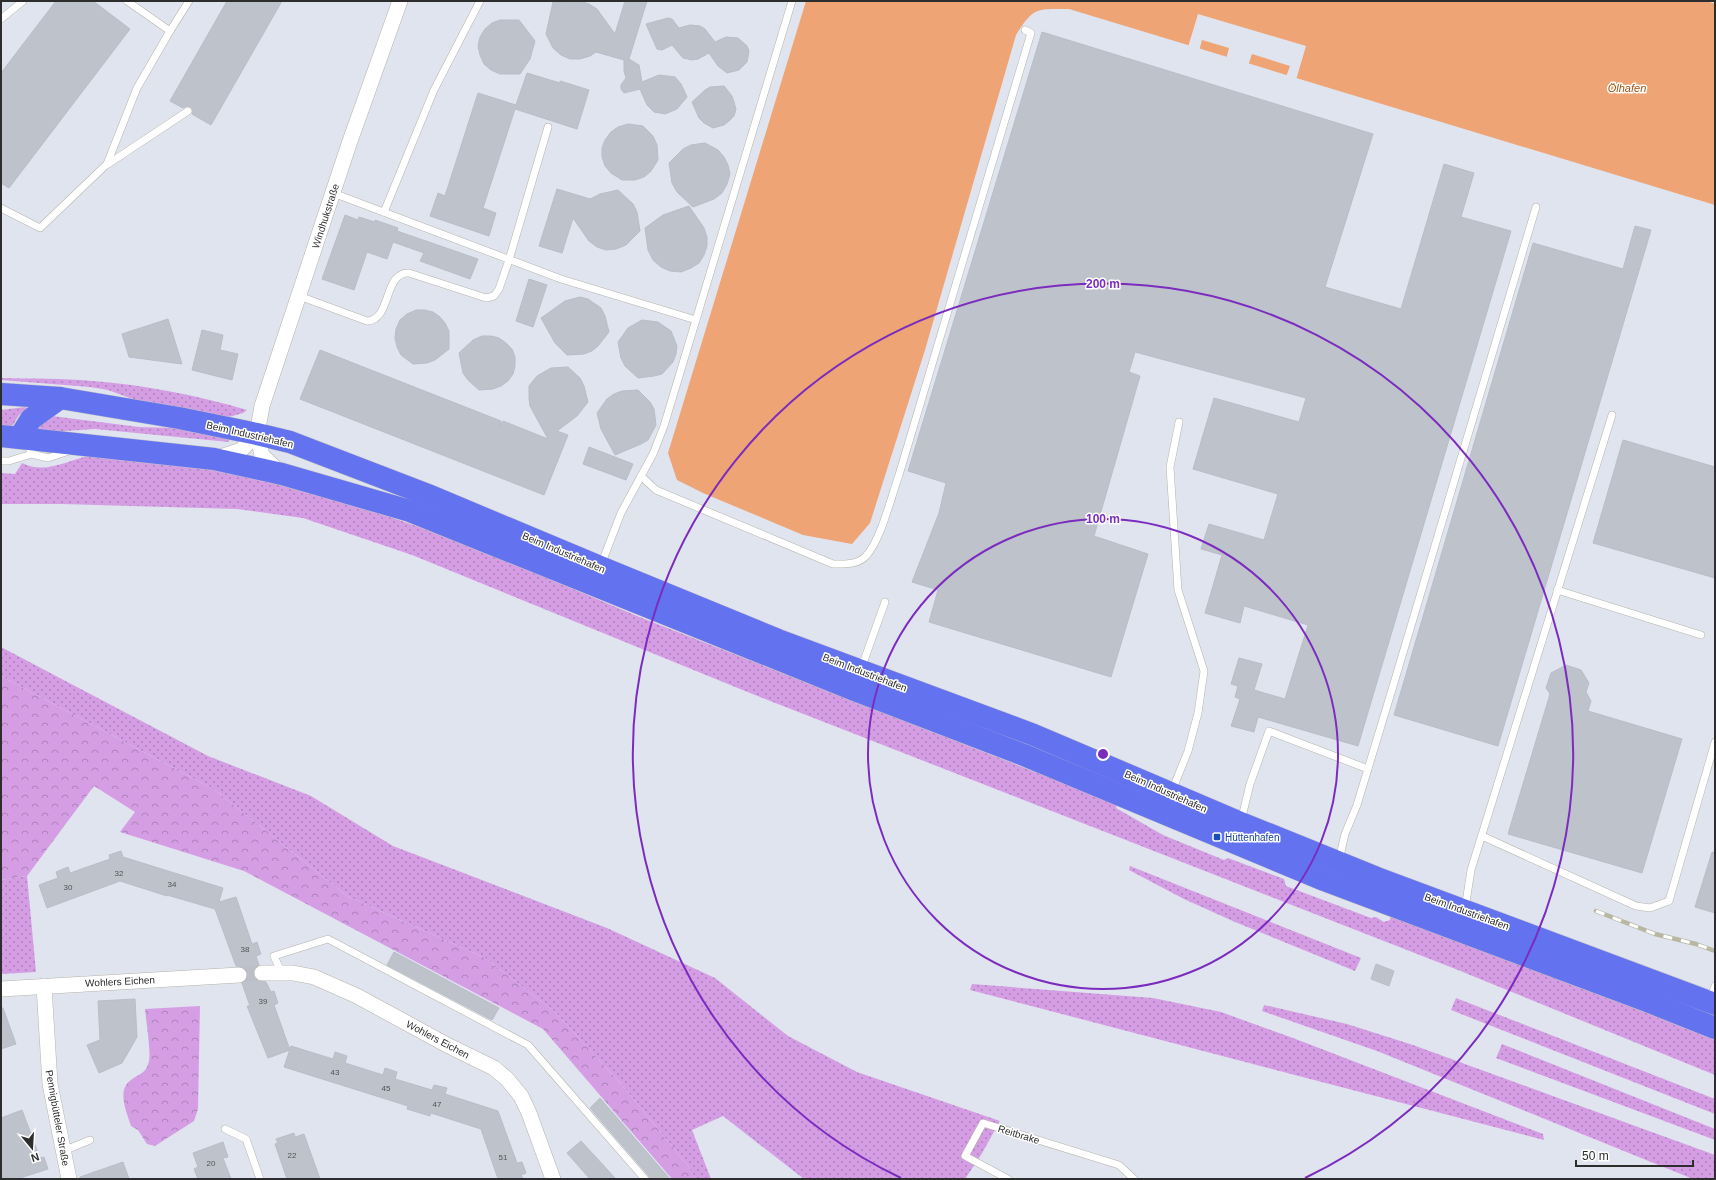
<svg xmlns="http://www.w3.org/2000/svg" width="1716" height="1180" viewBox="0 0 1716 1180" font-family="Helvetica,sans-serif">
	<defs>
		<pattern id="grass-dots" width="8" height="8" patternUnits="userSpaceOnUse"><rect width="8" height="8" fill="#d59ee4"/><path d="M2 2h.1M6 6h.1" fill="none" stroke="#ad81b9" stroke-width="1.8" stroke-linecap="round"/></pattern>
		<pattern id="forest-crowns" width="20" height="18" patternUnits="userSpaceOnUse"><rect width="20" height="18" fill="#d59ee4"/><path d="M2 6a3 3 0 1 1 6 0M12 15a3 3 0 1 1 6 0" fill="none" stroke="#ad81b9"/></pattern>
	</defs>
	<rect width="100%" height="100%" fill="#e0e4ee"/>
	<g fill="url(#grass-dots)">
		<path d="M1,378C31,379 62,378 92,381C145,385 196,395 247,410L243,413L229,417L138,401L108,390L90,387L1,380Z"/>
		<path d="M25,407L27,408L26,410L19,415L10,430H1V410Z"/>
		<path d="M52,416L139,427L176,428L229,439V442L95,429L37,433L38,424Z"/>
		<path d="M92,455L237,473L350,503L419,527L509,562L642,618L1117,804L1116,808L1163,835L1224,860L1228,858L1284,879L1286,886L1371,918L1376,917L1384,922L1390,920L1391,916L1715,1038V1075L1453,968L750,693L412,555L303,518L237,509L62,504H1V473L15,474L22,463C45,475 68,460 92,455Z"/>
		<path d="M1,647L208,756L311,796L393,846L607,928L715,978L788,1036L857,1072L1000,1121L981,1155L965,1179H804L723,1116L692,1130L711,1179H695L688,1166L622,1085L555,1012L485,958L347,896L215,790L1,676Z"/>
		<path d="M1130,866L1361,958L1355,971L1235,922L1184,899L1129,870Z"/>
		<path d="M27,876L36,972L1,974V880Z"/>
		<path d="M972,984L1153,998L1221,1012L1293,1038L1543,1134L1544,1140L970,990Z"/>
		<path d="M1456,998L1715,1099V1114L1451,1010Z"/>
		<path d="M1264,1005L1347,1024L1413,1045L1715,1155V1179H1693L1377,1051L1262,1011Z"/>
		<path d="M1502,1044L1715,1129V1140L1496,1058Z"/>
	</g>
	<g fill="url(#forest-crowns)">
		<path d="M1,676L215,790L347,896L485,958L555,1012L622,1085L688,1166L695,1179H672L543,1029L244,871L120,832L135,812L94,786L27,876L1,880Z"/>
		<path d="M200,1006L198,1109L194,1121L155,1146L147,1144L138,1130L131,1126C127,1113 116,1090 131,1080C140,1073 146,1074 149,1061C151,1052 146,1020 145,1009Z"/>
	</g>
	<path fill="#eea475" d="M806,1H1707L1715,4V205L1069,9C1037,9 1034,6 1016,35L925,350L870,523L852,544L803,535L703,493L677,480L668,453Z"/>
	<path fill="#e0e4ee" d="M1198,14L1306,46L1296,80L1286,77L1290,66L1252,54L1248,66L1226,59L1229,48L1202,40L1199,51L1188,47Z"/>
	<g fill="#bec2ca" stroke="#b9bdca">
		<path d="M56,1H93L130,29L9,188L1,183V73Z"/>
		<path d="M227,1H282L211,125L192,114L193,110L191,107L187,106L183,108L170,101Z"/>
		<path d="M580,1L589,4L597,9L615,34L625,1H647L629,59L639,65L642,82L659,75L675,77L681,84L687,97L677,109L665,114L654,112L647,105L640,89L624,93L621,89V85L626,78L624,71V60L596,52L590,56L580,59H570L561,55L553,48L546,34L553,2Z"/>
		<path d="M668,18L672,19L679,28L690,25L700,26L705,29L715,42L726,37L738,38L747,46L749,51L747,62L739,70L727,73L718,66L709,53L698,59L692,60L683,58L672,45L662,50L657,49L646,24Z"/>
		<path d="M500,20H519L535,41L530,59L520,74H500L491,70L484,64L480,55L478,46L480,37L485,29L492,23Z"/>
		<path d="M1042,32L1373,134L1325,287L1401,309L1444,164L1474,173L1461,217L1511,231L1358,746L1258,717L1254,732L1231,726L1240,699L1235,697L1238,686L1231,684L1239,658L1262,664L1254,690L1285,699L1308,625L1244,606L1240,623L1205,613L1222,555L1201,549L1209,524L1264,540L1278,494L1193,469L1214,398L1299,422L1306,398L1135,352L1129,372L1140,376L1094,536L1148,554L1111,677L929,622L938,590L912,582L939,513L946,483L908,471Z"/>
		<path d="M527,73L560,83V81L589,90L577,129L515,109L483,208L496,213L489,236L430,216L438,193L445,196L478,93L516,105Z"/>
		<path d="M724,86L732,96L736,109L734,116L729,121L724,125L713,128L704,123L699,118L692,102L705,90L710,87Z"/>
		<path d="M628,124L643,126L653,136L657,145L658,160L651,171L644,177L635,180H622L611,173L605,166L602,157V148L605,140L611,132L618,127Z"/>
		<path d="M705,143L718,150L724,157L728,165L730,174L727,184L722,193L714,199L693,207L677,192L672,183L669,163L683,149L691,145Z"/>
		<path d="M557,189L590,199L600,194L618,190L633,204L637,212L640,231L626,245L616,249L606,250L597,247L589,241L573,218L562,253L539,246Z"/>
		<path d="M689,206L704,228L707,237V246L704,255L699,263L691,268L681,272L670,271L661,267L653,260L648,250L645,228L663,215Z"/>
		<path d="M345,215L358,220L359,217L375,222V220L398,228L397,231L478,259L470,279L420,261L424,253L393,242L387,259L367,252L354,290L322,279Z"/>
		<path d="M1635,226L1651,230L1498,746L1394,715L1533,243L1623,269Z"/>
		<path d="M529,279L547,285L533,327L516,321Z"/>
		<path d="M580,297L588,299L601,308L605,316L609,332L598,346L592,351L584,354L567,355L555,343L541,318L565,301Z"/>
		<path d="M416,310H425L433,312L440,317L445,323L449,331V349L435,360L427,363L413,364L401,355L397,347L395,338L396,329L400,320L407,314Z"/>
		<path d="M168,319L182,364L129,357L122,334Z"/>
		<path d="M642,320L658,322L671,331L677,346L676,354L673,362L662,374L654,376L638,378L625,366L621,358L618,342L628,328Z"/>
		<path d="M202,330L223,335L220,350L238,354L232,380L192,370Z"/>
		<path d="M482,336H491L499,338L506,343L512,349L515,357V366L513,374L508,381L501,386L493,389L479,390L468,380L463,373L459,353L473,340Z"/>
		<path d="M320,350L501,421L499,427L503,421L548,439L530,406L529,398V386L537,376L551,368L568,367L580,378L584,386L588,402L577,416L557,431L568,435L544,495L300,399Z"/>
		<path d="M638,390L650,402L654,409L656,425L648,440L641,444L615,455L601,429L597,413L607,399L614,394L622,391Z"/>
		<path d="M1623,440L1715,467V578L1593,543Z"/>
		<path d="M589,447L633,464L626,480L583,464Z"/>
		<path d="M1566,665L1581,670L1589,683L1586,692L1591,701L1588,711L1682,739L1642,873L1508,834L1550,694L1546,688L1551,673Z"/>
		<path d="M121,851L123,857L223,888L219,902L236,897L252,944L257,942L261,954L256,956L259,965L254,969V977L258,981L266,982L271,992L274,991L278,1003L274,1005L290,1050L268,1058L247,1006H250L242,983L247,979V970L243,967L236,966L215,909L167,895V896L120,881L47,908L39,885L58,878L56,872L68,867L70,873L110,859L109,855Z"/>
		<path d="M1712,852L1715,853V913L1695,907Z"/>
		<path d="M394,952L499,1008L492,1020L387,965Z"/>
		<path d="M1376,964L1394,971L1389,986L1371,979Z"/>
		<path d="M135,999L137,1037L122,1063L99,1073L87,1045L100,1040L98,1001Z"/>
		<path d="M1,1008H3L16,1044L1,1049Z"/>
		<path d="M291,1046L333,1059L335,1052L347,1056L345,1063L383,1075L385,1068L397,1072L395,1079L432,1090L434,1085L447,1088L445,1094L498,1111L517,1163L522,1162L526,1173L521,1175L523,1179H498L481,1129L431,1113L430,1116L407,1109L408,1106L284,1067Z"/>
		<path d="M600,1098L670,1179H650L649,1176L590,1108Z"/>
		<path d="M22,1110L40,1158L44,1157L48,1169L17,1179H1V1118Z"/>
		<path d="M294,1133L295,1137L304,1134L320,1179H287L275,1144L278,1143L276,1139Z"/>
		<path d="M581,1141L616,1179H590L567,1153Z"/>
		<path d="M223,1142L228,1157L223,1158L231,1179H198L194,1169L198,1167L193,1153Z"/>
		<path d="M123,1162L129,1179H80V1177Z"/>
	</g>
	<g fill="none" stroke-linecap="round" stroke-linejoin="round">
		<path stroke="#bcbfc7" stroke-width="15" stroke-dasharray="15 8" stroke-linecap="butt" d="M239,975L262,973"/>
		<g stroke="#b5b4a9" stroke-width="8">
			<g id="lane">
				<path d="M127,1L170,31"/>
				<path d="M1,19L23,1"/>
				<path d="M108,164L188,111"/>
				<path d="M333,193L561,279L696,320"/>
				<path d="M1,208L40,228L107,164L137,88L170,31L189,1"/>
				<path d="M384,212L434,90L480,1"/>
				<path d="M299,296L367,321C392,320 383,272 409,273L486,298L494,296L499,289L509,260L548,127"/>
				<path d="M26,442L32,454L48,458L69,451"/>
				<path d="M1,461H9L32,454"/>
				<path d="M641,476L656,490L833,564C844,564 858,565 866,556C881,540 891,497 899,475L1031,33L1025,30"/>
				<path d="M601,565L621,513L653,454L664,426L792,1"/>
				<path d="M1557,590L1701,635"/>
				<path d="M861,669L885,602"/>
				<path d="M1172,791L1188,751L1198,713L1204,671L1178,590L1170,467L1179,422"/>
				<path d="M1241,821L1250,784L1269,731L1368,769"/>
				<path d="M1482,836L1636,906L1650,908L1669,901L1715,742"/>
				<path d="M1339,860L1345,834L1357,805L1394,683L1536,207"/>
				<path d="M1465,909L1471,870L1612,415"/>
				<path d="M281,972L274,956L328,939L528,1045L645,1179"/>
				<path d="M1710,1000L1715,986"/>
				<path d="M225,1129L246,1139L260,1179"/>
				<path d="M63,1151L90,1140"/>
				<path d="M1008,1179L965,1156L983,1123L1119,1165L1134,1179"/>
			</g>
		</g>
		<g stroke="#b5b4a9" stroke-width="16">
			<g id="street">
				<path d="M214,459L241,450L257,434"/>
				<path d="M281,474L262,455L257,434L262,406L349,144L400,1"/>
				<path d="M262,973H293L314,977L357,996L447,1045L494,1068L507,1079L521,1096L529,1113L553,1179"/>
				<path d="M44,986L50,1084L69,1179"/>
				<path d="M1,989L239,975"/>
			</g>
		</g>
		<g stroke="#c4c4c4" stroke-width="23">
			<g id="primary">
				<path d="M1,394L60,398L179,418L257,434L290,442L428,495L600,567L778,640L1034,735L1241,823L1377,878L1715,1004"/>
				<path d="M1,436L214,459L282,474L410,511L852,689L1024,755L1324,880L1647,1001L1715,1028"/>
				<path d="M24,438L23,432L31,419L60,398"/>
			</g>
		</g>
		<use href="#lane" stroke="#fff" stroke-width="7"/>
		<use href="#street" stroke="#fff" stroke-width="15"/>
		<use href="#primary" stroke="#6373f0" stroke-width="22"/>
		<g stroke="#b7b7a2" stroke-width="4.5">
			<path id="rail" d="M1596,911L1655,934L1696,944L1715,951"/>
		</g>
		<use href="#rail" stroke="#fff" stroke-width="3" stroke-dasharray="9" stroke-linecap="butt"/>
	</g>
	<g fill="none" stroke="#7b2cbf" stroke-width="2">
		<circle cx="1103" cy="754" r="235"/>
		<path d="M901 1178A470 470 0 1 1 1305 1178"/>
	</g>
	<rect fill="#1a4fb4" stroke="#fff" stroke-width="1.5" x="1213" y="833" width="8" height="8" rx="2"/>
	<g text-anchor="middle" stroke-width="3" stroke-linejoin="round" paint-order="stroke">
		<g font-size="8" fill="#515254">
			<text x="119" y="876">32</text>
			<text x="172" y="887">34</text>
			<text x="68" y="890">30</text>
			<text x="245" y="952">38</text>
			<text x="263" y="1004">39</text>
			<text x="335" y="1075">43</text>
			<text x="386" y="1091">45</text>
			<text x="437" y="1107">47</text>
			<text x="292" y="1158">22</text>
			<text x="503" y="1160">51</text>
			<text x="211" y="1166">20</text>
		</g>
		<g font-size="10" fill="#2d2d2d" stroke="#fff">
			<text transform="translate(325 216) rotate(-72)" y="4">Windhukstraße</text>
			<text transform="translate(250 434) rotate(13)" y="4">Beim Industriehafen</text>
			<text transform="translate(564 552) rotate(23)" y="4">Beim Industriehafen</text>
			<text transform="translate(865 672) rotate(21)" y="4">Beim Industriehafen</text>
			<text transform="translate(1166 791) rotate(24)" y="4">Beim Industriehafen</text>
			<text transform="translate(1467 911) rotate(20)" y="4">Beim Industriehafen</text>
			<text transform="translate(120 981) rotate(-3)" y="4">Wohlers Eichen</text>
			<text transform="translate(438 1039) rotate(28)" y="4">Wohlers Eichen</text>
			<text transform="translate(58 1118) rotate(80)" y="4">Pennigbütteler Straße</text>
			<text transform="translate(1019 1134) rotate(17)" y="4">Reitbrake</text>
		</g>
		<g font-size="10" fill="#164399" stroke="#fff" text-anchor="start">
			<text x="1225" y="841">Hüttenhafen</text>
		</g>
		<g font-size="11" font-style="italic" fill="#9f530f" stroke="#fff">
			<text x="1627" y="92">Ölhafen</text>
		</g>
	</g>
	<circle cx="1103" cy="754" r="6" fill="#7b2cbf" stroke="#fff" stroke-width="2"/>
	<g font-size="12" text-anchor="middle" font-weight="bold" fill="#7b2cbf" stroke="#fff" stroke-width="3" stroke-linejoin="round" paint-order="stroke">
		<text x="1103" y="288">200 m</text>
		<text x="1103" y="523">100 m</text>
	</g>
	<rect width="1716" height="1180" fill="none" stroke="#2d2d2d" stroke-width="4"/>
	<g transform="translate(32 1148) rotate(162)" stroke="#ffffff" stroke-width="3" paint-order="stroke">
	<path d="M0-3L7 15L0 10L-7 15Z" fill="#2d2d2d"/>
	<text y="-6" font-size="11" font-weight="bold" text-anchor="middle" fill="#2d2d2d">N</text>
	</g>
	<path d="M1576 1160v6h117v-6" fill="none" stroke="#2d2d2d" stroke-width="2"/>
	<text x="1582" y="1160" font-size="12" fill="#2d2d2d" stroke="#ffffff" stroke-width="3" paint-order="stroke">50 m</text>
</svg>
